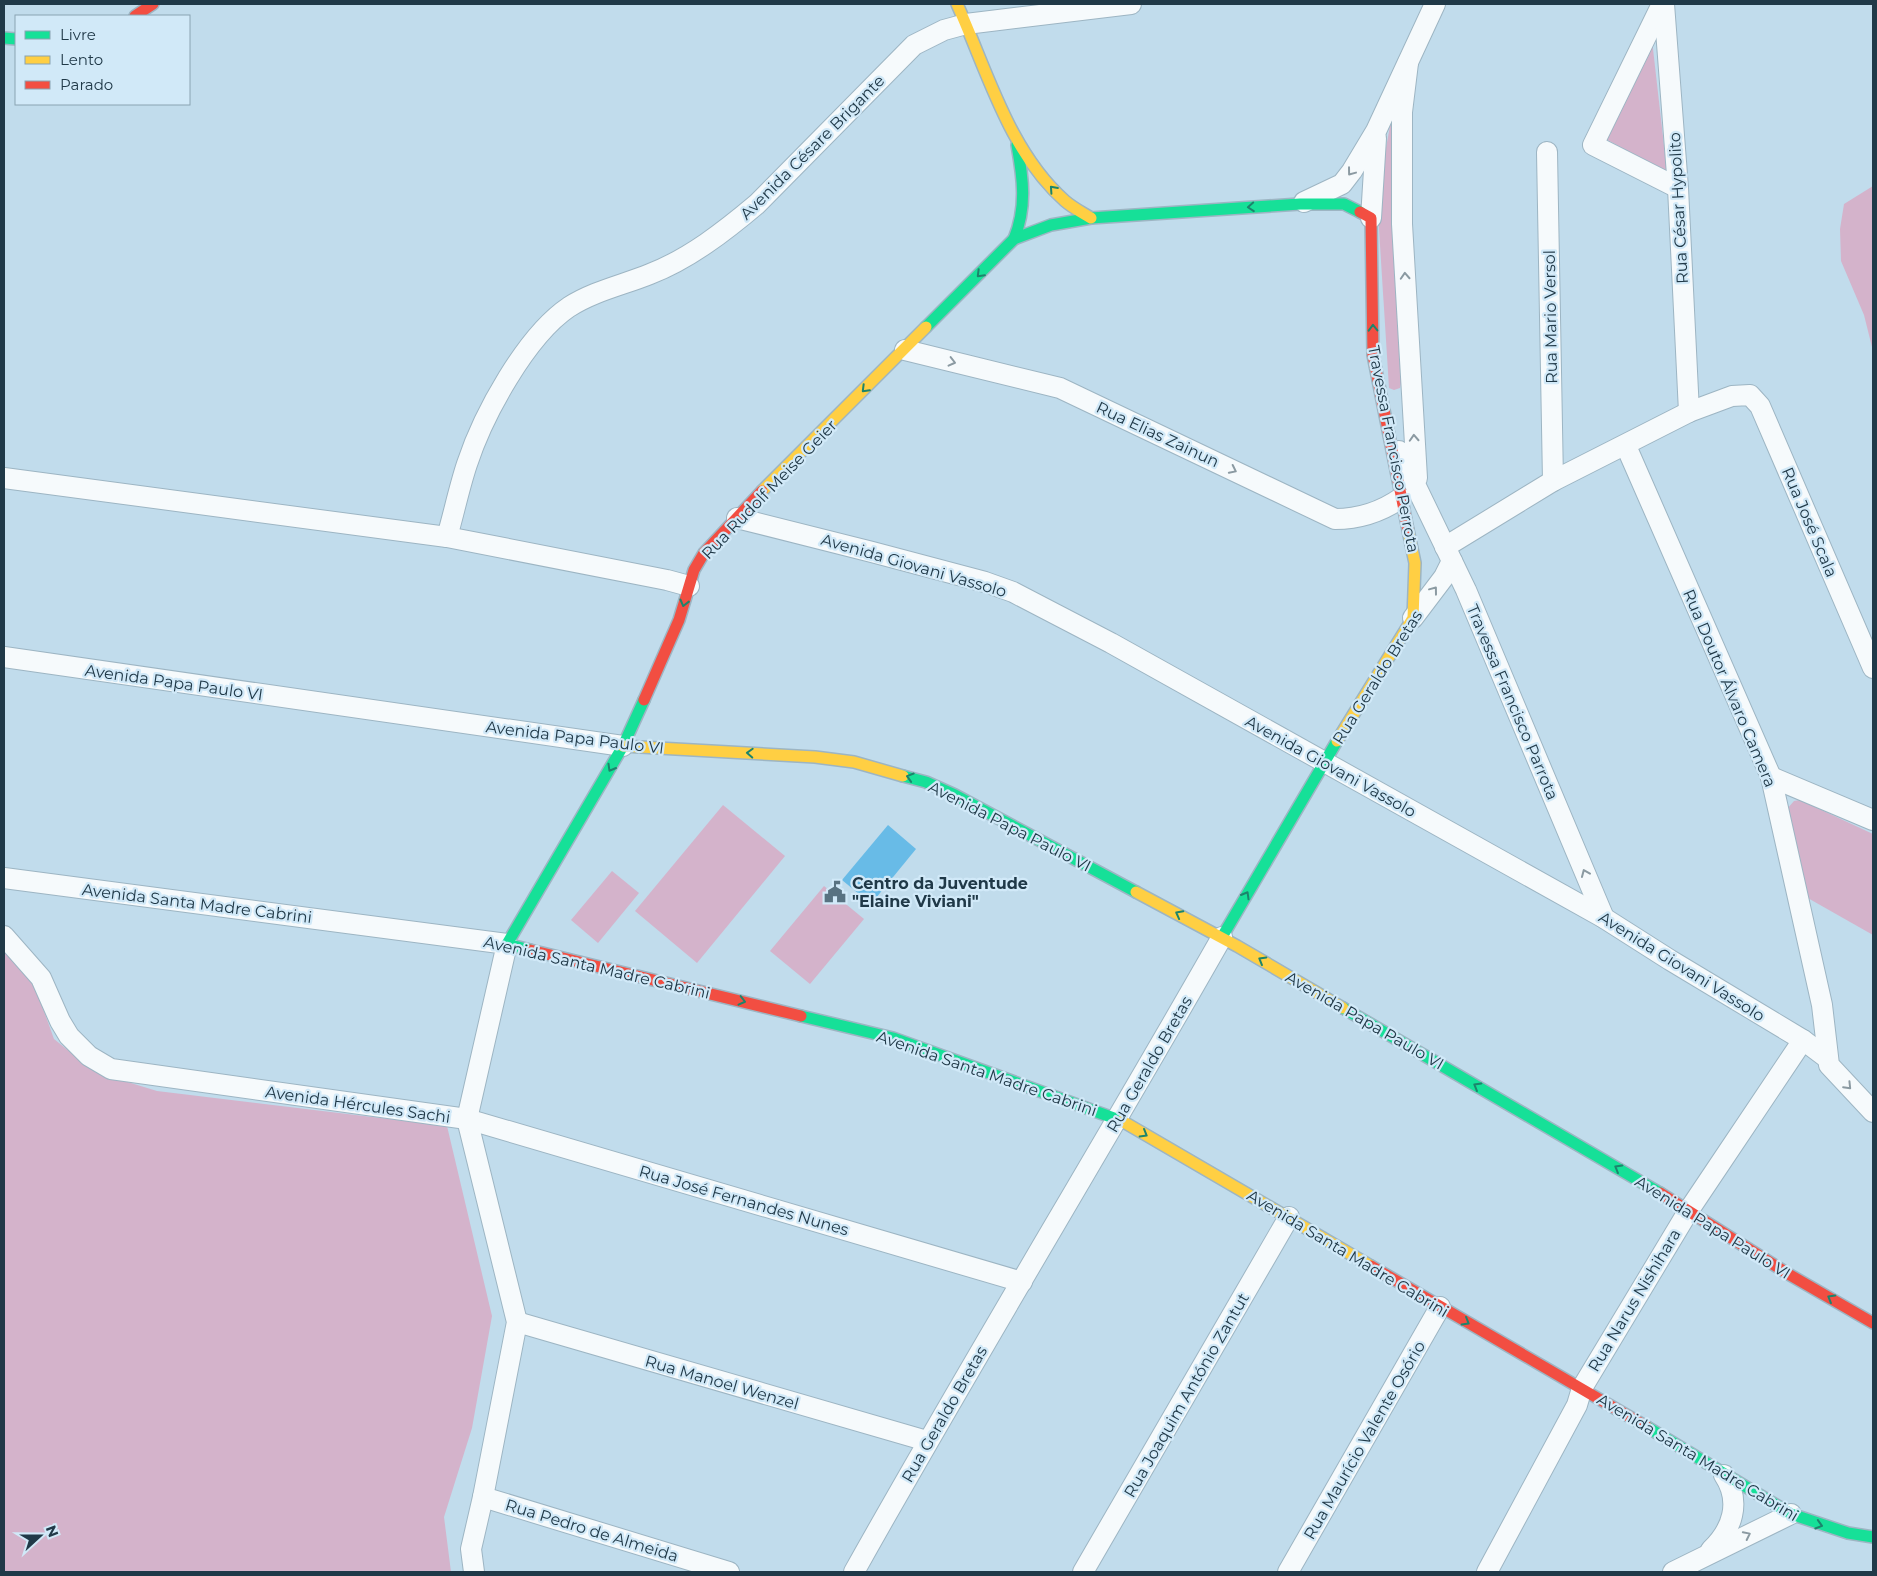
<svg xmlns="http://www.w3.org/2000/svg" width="1877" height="1576" viewBox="0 0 1877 1576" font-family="Montserrat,sans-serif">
	<rect width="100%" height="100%" fill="#c1dcec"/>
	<g fill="#d4b3cb">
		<path d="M1652,40L1667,172L1602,137Z"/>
		<path d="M1392,115L1402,377L1400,388L1394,390L1389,388L1377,197Z"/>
		<path d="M1873,186V351L1864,315L1841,261L1840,229L1844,204Z"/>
		<path d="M1800,800L1873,834V935L1806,897L1787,809L1794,801Z"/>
		<path d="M723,805L785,856L697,963L635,911Z"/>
		<path d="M612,871L639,893L598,943L571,920Z"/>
		<path d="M824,886L864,919L810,984L770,951Z"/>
		<path d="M4,950L35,986L54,1039L95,1072L157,1091L447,1126L492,1316L472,1428L444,1517L451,1572H4Z"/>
	</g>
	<path fill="#68bbe7" d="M888,825L916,849L871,904L842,880Z"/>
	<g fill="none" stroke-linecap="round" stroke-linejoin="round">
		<g stroke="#9db5c3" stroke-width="22">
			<g id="street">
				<path d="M1662,4L1593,145L1678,188"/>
				<path d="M1664,4L1678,188L1689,412"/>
				<path d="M1408,63L1402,112V224L1417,478"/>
				<path d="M1547,152L1553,481"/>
				<path d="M1304,202L1342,184L1352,171L1376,131L1435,4"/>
				<path d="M1371,218L1376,138"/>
				<path d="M905,350L1060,388L1335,519C1359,519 1381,512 1401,498"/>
				<path d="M1626,446L1771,777L1822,1005L1829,1065L1873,1112"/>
				<path d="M1399,451L1466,590L1604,918"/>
				<path d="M4,478L447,537L667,580L689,586"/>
				<path d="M737,518L872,552L985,582L1013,592L1111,643L1604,918L1670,960L1803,1040L1827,1058"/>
				<path d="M447,537C454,513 459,488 467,464C483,415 526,336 569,307C594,291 623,285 650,274C689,259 725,231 757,204L914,45L944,30L966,24L1131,4"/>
				<path d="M1445,547L1553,481L1689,412L1732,396L1750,395L1760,406L1873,668"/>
				<path d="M1413,618L1444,577L1452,561"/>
				<path d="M4,657L623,746"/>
				<path d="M1771,777L1873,820"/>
				<path d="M4,878L507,944L467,1119L517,1322L483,1497L471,1549L474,1572"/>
				<path d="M4,936L41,978L60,1021L69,1036L89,1056L111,1069L467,1119L1022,1282"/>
				<path d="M517,1322L927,1441"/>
				<path d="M483,1497L729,1572"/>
				<path d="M1711,1550C1732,1530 1742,1502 1724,1475"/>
				<path d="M854,1572C973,1359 1101,1150 1222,937"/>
				<path d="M1083,1572L1289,1217"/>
				<path d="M1288,1572L1440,1307"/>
				<path d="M1487,1572L1577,1405L1582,1388L1689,1210L1803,1040"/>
				<path d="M1673,1572L1791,1514"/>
			</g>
		</g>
		<g stroke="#9db5c3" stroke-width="14">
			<g id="fast">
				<path d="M4,38L16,39"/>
				<path d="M1014,239C1027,207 1023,178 1017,145"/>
				<path d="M926,327L1014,239L1051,225L1091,218L1300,204H1344L1360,212"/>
				<path d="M903,776L926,782L955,795L1136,892"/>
				<path d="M1222,937L1337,741"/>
				<path d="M530,950L507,944L623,746L644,700"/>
				<path d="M1343,1008L1660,1193"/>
				<path d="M801,1016L893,1038L1122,1121"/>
				<path d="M1647,1427L1791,1514L1848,1533L1873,1537"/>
			</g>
		</g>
		<g stroke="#9db5c3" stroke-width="14">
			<g id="slow">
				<path d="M957,4C987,70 1009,152 1065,201C1073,208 1083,213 1091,218"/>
				<path d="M762,491L926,327"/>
				<path d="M1337,741L1413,618L1415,563L1408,530"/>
				<path d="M623,746L815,757L854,762L903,776"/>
				<path d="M1136,892L1237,946L1343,1008"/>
				<path d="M1122,1121L1371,1266"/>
			</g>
		</g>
		<g stroke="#9db5c3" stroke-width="14">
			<g id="jam">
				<path d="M135,16L153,4"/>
				<path d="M1360,212L1371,218L1373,355L1408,530"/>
				<path d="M644,700L679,620L694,570L704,553L762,491"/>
				<path d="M530,950L801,1016"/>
				<path d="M1660,1193L1790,1275L1873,1323"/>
				<path d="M1371,1266L1647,1427"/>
			</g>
		</g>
		<use href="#street" stroke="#f6fafc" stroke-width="20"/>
		<use href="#fast" stroke="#16e098" stroke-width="11"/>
		<use href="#slow" stroke="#ffcf43" stroke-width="11"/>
		<use href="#jam" stroke="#f24e42" stroke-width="11"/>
	</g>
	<defs><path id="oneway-chevron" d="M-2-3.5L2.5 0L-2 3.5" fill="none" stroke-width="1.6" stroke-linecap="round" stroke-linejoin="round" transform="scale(1.25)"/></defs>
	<g stroke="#8b9aa2">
		<use href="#oneway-chevron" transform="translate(1351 172) rotate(127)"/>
		<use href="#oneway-chevron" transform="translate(1405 276) rotate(-93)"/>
		<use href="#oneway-chevron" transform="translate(952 362) rotate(14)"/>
		<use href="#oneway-chevron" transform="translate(1414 438) rotate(-93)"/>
		<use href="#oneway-chevron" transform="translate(1233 470) rotate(26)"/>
		<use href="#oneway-chevron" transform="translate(1434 590) rotate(-53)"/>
		<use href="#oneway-chevron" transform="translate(1585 873) rotate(-113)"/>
		<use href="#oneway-chevron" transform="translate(1848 1086) rotate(46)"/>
		<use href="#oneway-chevron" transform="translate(1747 1535) rotate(-26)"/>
	</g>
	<g stroke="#1c846c">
		<use href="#oneway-chevron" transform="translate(1053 189) rotate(-132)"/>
		<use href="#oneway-chevron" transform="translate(1251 207) rotate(176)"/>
		<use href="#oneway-chevron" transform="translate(980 274) rotate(135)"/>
		<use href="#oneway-chevron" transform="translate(1373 328) rotate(-91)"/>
		<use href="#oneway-chevron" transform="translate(865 389) rotate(135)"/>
		<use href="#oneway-chevron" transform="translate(684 603) rotate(104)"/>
		<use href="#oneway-chevron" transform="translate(750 753) rotate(-177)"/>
		<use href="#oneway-chevron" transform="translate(611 768) rotate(120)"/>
		<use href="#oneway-chevron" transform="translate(910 777) rotate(-163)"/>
		<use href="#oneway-chevron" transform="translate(1246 895) rotate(-60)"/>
		<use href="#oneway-chevron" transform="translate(1179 914) rotate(-152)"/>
		<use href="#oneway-chevron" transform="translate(1262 960) rotate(-150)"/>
		<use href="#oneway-chevron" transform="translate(742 1001) rotate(14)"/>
		<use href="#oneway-chevron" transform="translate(1477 1086) rotate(-150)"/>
		<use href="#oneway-chevron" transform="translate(1144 1134) rotate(30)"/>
		<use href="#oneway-chevron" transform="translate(1618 1168) rotate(-150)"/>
		<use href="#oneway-chevron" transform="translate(1831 1298) rotate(-150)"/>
		<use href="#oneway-chevron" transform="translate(1466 1322) rotate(30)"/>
		<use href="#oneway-chevron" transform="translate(1819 1525) rotate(17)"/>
	</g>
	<defs>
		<g id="civic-bare" transform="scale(1.725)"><path d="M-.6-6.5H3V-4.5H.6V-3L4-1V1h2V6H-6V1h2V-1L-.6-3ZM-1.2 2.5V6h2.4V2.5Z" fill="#587281" stroke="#d1e9f8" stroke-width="2.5" paint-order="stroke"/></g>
	</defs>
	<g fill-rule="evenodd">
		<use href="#civic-bare" x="835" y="892"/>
	</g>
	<g text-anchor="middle" stroke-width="4.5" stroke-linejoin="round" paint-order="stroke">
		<g font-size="16" fill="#203948" stroke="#d1e9f8">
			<text transform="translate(812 147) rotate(-45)" y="6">Avenida Césare Brigante</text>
			<text transform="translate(1678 208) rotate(-93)" y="6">Rua César Hypolito</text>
			<text transform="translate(1550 317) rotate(-91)" y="6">Rua Mario Versol</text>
			<text transform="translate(1158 434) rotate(25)" y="6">Rua Elias Zainun</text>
			<text transform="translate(1394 449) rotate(79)" y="6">Travessa Francisco Perrota</text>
			<text transform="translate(769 489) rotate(-46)" y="6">Rua Rudolf Meise Geier</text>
			<text transform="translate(1810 522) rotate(67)" y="6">Rua José Scala</text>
			<text transform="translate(914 565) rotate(16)" y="6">Avenida Giovani Vassolo</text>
			<text transform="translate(1377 677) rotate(-58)" y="6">Rua Geraldo Bretas</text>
			<text transform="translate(174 682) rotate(8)" y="6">Avenida Papa Paulo VI</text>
			<text transform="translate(1730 688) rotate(67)" y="6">Rua Doutor Álvaro Camera</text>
			<text transform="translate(1513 702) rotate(67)" y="6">Travessa Francisco Parrota</text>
			<text transform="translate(575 737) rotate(7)" y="6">Avenida Papa Paulo VI</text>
			<text transform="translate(1331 766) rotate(29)" y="6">Avenida Giovani Vassolo</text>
			<text transform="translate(1010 826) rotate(27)" y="6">Avenida Papa Paulo VI</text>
			<text transform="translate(197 903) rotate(7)" y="6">Avenida Santa Madre Cabrini</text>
			<text transform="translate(1682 966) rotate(32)" y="6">Avenida Giovani Vassolo</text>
			<text transform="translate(597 967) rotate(13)" y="6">Avenida Santa Madre Cabrini</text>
			<text transform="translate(1365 1020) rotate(30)" y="6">Avenida Papa Paulo VI</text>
			<text transform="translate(1149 1064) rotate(-60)" y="6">Rua Geraldo Bretas</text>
			<text transform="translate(987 1073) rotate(19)" y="6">Avenida Santa Madre Cabrini</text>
			<text transform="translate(358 1104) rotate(8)" y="6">Avenida Hércules Sachi</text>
			<text transform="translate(744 1200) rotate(16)" y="6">Rua José Fernandes Nunes</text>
			<text transform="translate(1713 1227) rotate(32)" y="6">Avenida Papa Paulo VI</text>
			<text transform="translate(1348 1253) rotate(31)" y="6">Avenida Santa Madre Cabrini</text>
			<text transform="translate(1634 1300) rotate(-59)" y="6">Rua Narus Nishihara</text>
			<text transform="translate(722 1382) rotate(16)" y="6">Rua Manoel Wenzel</text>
			<text transform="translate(1186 1395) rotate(-60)" y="6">Rua Joaquim António Zantut</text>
			<text transform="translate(944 1414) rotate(-60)" y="6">Rua Geraldo Bretas</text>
			<text transform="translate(1364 1440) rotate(-60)" y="6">Rua Maurício Valente Osório</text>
			<text transform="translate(1698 1457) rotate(31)" y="6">Avenida Santa Madre Cabrini</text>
			<text transform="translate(592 1530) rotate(17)" y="6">Rua Pedro de Almeida</text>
		</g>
		<g font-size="16" font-weight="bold" fill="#203948" stroke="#d1e9f8" text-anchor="start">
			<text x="852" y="889">Centro da Juventude<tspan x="852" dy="18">"Elaine Viviani"</tspan></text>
		</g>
	</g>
	<rect width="1877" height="1576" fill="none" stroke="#203948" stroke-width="10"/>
	<rect x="15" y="15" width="175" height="90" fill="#d1e9f8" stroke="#8aa3b2"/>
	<rect x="25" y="31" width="25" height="8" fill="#16e098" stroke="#8aa3b2"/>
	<text x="60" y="40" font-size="15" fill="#203948">Livre</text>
	<rect x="25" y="56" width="25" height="8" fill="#ffcf43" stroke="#8aa3b2"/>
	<text x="60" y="65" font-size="15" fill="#203948">Lento</text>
	<rect x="25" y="81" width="25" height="8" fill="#f24e42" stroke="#8aa3b2"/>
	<text x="60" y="90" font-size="15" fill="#203948">Parado</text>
	<g transform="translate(40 1536) rotate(69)" stroke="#d1e9f8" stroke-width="4" paint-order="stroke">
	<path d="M0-4L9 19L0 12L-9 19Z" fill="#203948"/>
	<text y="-8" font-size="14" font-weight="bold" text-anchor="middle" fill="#203948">N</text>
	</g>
</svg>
